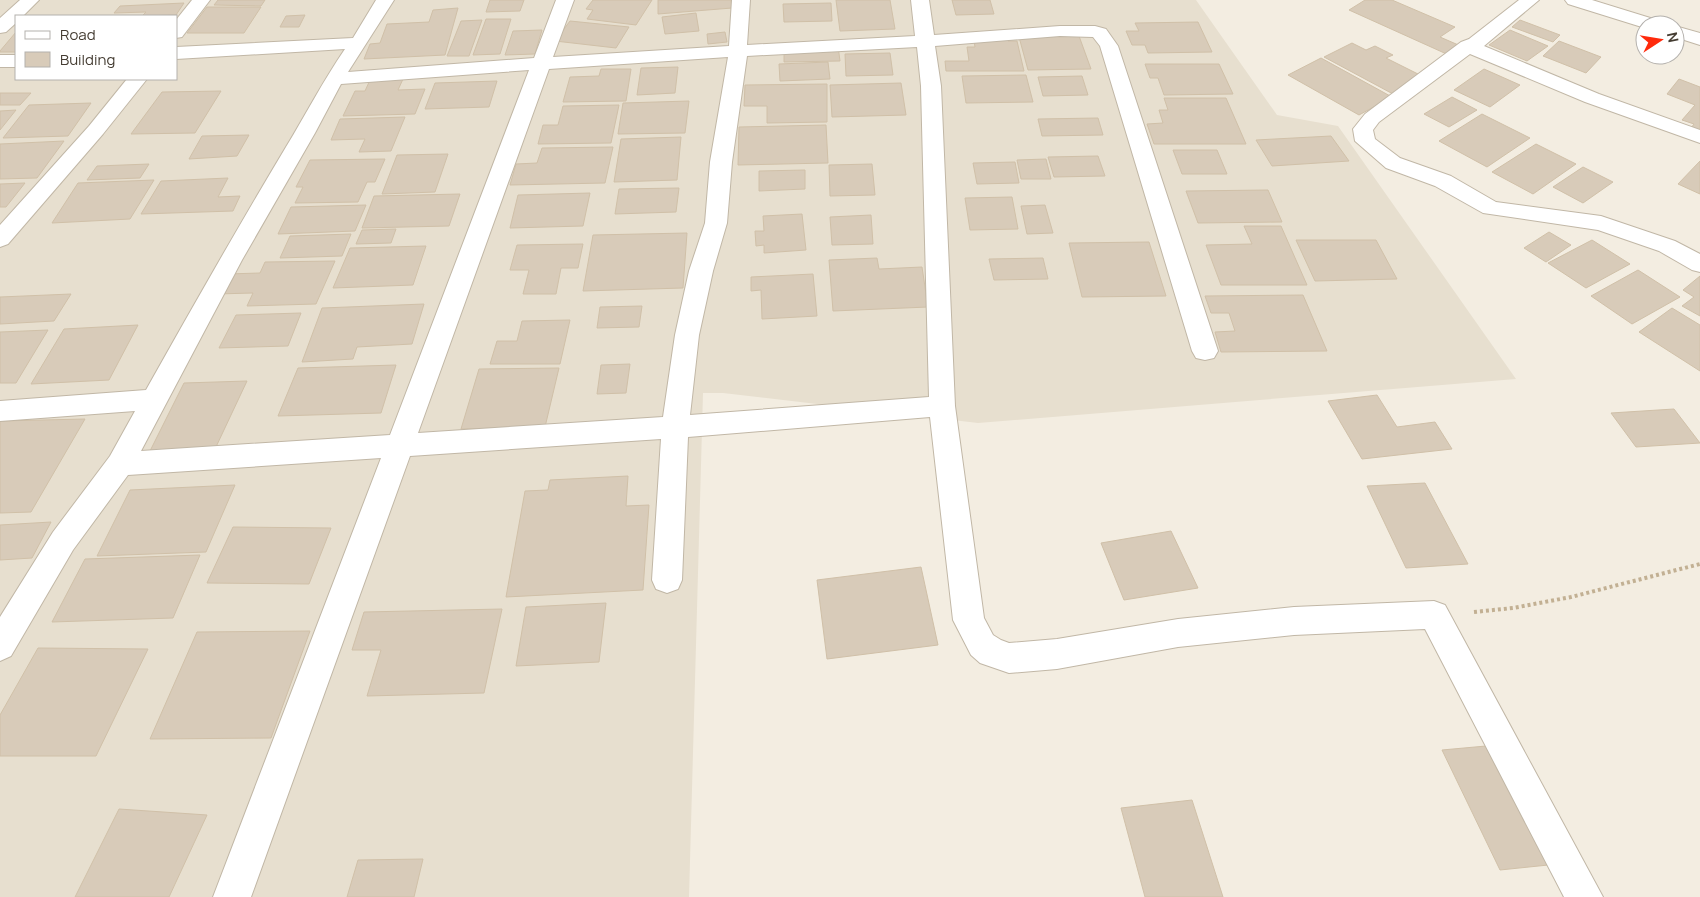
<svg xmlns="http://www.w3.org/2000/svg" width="1700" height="897" viewBox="0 0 1700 897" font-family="Manrope,sans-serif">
	<rect width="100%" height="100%" fill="#f3ede1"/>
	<path fill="#e7dfcf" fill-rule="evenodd" d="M0,0H1196L1277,115L1338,126L1516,379L978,423L723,393H703L689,897H0ZM16,16H176V79H16Z"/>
	<g fill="#d8cbb9" stroke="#d0c0a8">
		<path d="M218,0H265L261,6L214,5Z"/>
		<path d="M490,0H524L520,11L486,12Z"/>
		<path d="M593,0H652L636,25L587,19L593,10L586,9Z"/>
		<path d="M658,0H731L732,8L658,14Z"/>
		<path d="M836,0H890L895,29L840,31Z"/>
		<path d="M952,0H990L994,14L956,15Z"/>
		<path d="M1365,0H1392L1455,27L1440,37L1463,47L1451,56L1349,10Z"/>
		<path d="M184,3L176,15L142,16L146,12L114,13L120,6Z"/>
		<path d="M831,3L832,21L784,22L783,4Z"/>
		<path d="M207,7H261L244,33H187Z"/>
		<path d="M458,8L445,55L364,59L370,44L380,43L387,24L429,22L433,10Z"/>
		<path d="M696,13L699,31L665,34L662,17Z"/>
		<path d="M305,15L299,27H280L286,16Z"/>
		<path d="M486,19H511L500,54L473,55Z"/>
		<path d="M482,20L469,56H447L461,21Z"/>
		<path d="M1520,20L1560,35L1553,42L1512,27Z"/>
		<path d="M570,21L629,27L616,48L555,41Z"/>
		<path d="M1198,22L1212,52L1148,53L1145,45H1132L1126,31H1139L1135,23Z"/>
		<path d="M542,30L535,54L505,55L513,31Z"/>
		<path d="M1510,30L1548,46L1527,61L1489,45Z"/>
		<path d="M16,32V52H0V51Z"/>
		<path d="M725,32L727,42L708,44L707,34Z"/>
		<path d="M1079,36L1091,69L1028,70L1019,37Z"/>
		<path d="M1008,37V41H1017L1024,71H946L945,61H969L967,47H975L974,41Z"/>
		<path d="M1559,41L1601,57L1586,73L1543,56Z"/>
		<path d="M1352,43L1366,50L1375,46L1393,55L1386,58L1424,77L1393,94L1324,57Z"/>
		<path d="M838,46L840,61L784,62V48Z"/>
		<path d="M890,53L893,75L846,76L845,54Z"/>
		<path d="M1321,58L1392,97L1359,115L1288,75Z"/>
		<path d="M828,62L830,79L780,81L779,64Z"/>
		<path d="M1145,64H1219L1233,94L1164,95L1158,78H1150Z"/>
		<path d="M678,67L675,93L637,95L641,68Z"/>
		<path d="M601,69H631L626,101L563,102L570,77L599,76Z"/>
		<path d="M1484,69L1520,85L1490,107L1454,90Z"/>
		<path d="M1026,75L1033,102L966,103L962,76Z"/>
		<path d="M1082,76L1088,95L1043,96L1038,77Z"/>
		<path d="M403,79L398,90L425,89L415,114L343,116L355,91H365L370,80Z"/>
		<path d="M1679,79L1700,87V132L1691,128L1694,124L1682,120L1695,105L1667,94Z"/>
		<path d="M497,81L489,107L425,109L435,83Z"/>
		<path d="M901,83L906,115L832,117L830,85Z"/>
		<path d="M827,84V122L767,123V106H744L745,85Z"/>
		<path d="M221,91L195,133L131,134L162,92Z"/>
		<path d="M0,93H31L20,105H0Z"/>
		<path d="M1452,97L1477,110L1449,127L1424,114Z"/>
		<path d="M1164,98H1226L1246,144H1154L1147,124L1163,123L1159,110H1168Z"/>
		<path d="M689,101L685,133L618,134L623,103Z"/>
		<path d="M91,103L68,136L3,138L29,105Z"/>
		<path d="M619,105L611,143L538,144L543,125H558L563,106Z"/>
		<path d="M16,110L0,130V111Z"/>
		<path d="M1482,114L1530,138L1487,167L1439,141Z"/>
		<path d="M405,117L391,151L359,152L365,139L331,140L340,119Z"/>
		<path d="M1098,118L1103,135L1042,136L1038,119Z"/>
		<path d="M826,125L828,163L738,165L739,127Z"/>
		<path d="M249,135L237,156L189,159L202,136Z"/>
		<path d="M1331,136L1349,161L1272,166L1256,140Z"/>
		<path d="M681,137L677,180L614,182L621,139Z"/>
		<path d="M64,141L37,178L0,179V144Z"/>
		<path d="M1536,144L1576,164L1533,194L1492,172Z"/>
		<path d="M613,147L605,183L510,185L516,164L537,163L542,148Z"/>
		<path d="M1173,150H1217L1227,174H1182Z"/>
		<path d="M448,154L435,192L382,194L397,155Z"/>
		<path d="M1098,156L1105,176L1054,177L1048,157Z"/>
		<path d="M385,159L375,182H367L358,202L295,203L303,187H296L310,160Z"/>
		<path d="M1046,159L1051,179H1021L1017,160Z"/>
		<path d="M1700,161V194L1678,184Z"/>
		<path d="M1015,162L1019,183L977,184L973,163Z"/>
		<path d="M149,164L140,178L87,180L97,166Z"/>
		<path d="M872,164L875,195L830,196L829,165Z"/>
		<path d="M1583,167L1613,182L1583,203L1553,187Z"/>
		<path d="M805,170V189L759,191V171Z"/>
		<path d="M228,178L218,197L240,196L233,211L141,214L161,181Z"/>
		<path d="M154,180L130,219L52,223L78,183Z"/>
		<path d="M25,183L6,207H0V184Z"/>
		<path d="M679,188L676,212L615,214L619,189Z"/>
		<path d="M1268,190L1282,222L1198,223L1186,191Z"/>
		<path d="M590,193L583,226L510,228L518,195Z"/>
		<path d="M460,194L449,226L362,228L374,196Z"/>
		<path d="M1012,197L1018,229L970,230L965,198Z"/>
		<path d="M366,205L355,231L278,234L291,207Z"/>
		<path d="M1045,205L1053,233L1027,234L1021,206Z"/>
		<path d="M802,214L806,250L764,253V245L756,246L755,231H764L763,216Z"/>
		<path d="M871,215L873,244L832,245L830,217Z"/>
		<path d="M1244,226H1281L1307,285H1221L1206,245L1252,244Z"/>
		<path d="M396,229L391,243L356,244L362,230Z"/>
		<path d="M1549,232L1571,245L1546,262L1524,248Z"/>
		<path d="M687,233L683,288L583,291L593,235Z"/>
		<path d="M351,234L342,256L280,258L290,236Z"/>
		<path d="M1296,240H1376L1397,279L1315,281Z"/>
		<path d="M1592,240L1630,264L1586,288L1548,263Z"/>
		<path d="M1149,242L1166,296L1082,297L1069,243Z"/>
		<path d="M583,244L578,268H561L556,294H523L529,270H510L517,245Z"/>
		<path d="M426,246L413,285L333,288L350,248Z"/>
		<path d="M877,258L879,269L922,267L928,307L833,311L829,260Z"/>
		<path d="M1043,258L1048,279L994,280L989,259Z"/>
		<path d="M335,261L316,304L247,306L253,293L216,294L227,274L260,273L265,262Z"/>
		<path d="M1638,270L1680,297L1632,324L1591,296Z"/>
		<path d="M813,274L817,316L762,319L761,290L751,291V277Z"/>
		<path d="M1700,276V316L1682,306L1694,297L1683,290Z"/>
		<path d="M71,294L54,321L0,324V297Z"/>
		<path d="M1303,295L1327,351L1221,352L1215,332L1235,331L1229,313H1211L1205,296Z"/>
		<path d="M424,304L412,344L357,347L353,359L302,362L322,308Z"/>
		<path d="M642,306L639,327L597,328L600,307Z"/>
		<path d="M1672,308L1700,325V371L1639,332Z"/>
		<path d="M301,313L288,346L219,348L236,315Z"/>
		<path d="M570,320L560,364H490L497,341H517L522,321Z"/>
		<path d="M138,325L109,380L31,384L64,329Z"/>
		<path d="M48,330L16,383H0V332Z"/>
		<path d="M630,364L626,393L597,394L601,365Z"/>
		<path d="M396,365L381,413L278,416L298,368Z"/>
		<path d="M559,368L545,427L461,429L479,369Z"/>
		<path d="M247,381L215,449L150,451L184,383Z"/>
		<path d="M1377,395L1397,427L1435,422L1452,449L1362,459L1328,401Z"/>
		<path d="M1674,409L1700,443L1636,447L1611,413Z"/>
		<path d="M85,419L31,512L0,513V421Z"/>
		<path d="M628,476L626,506L649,505L643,590L506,597L525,491L548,490L550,480Z"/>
		<path d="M1425,483L1468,564L1406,568L1367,486Z"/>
		<path d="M235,485L206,552L97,556L130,490Z"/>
		<path d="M51,522L32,558L0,560V525Z"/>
		<path d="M233,527L331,528L309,584L207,583Z"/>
		<path d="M1171,531L1198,588L1124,600L1101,543Z"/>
		<path d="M200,555L173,618L52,622L85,559Z"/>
		<path d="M921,567L938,645L827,659L817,580Z"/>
		<path d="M606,603L599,662L516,666L526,607Z"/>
		<path d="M502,609L484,693L367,696L381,650H352L364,612Z"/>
		<path d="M310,631L271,738L150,739L197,632Z"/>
		<path d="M38,648L148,649L96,756H0V715Z"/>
		<path d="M1497,745L1558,864L1500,870L1442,750Z"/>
		<path d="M1192,800L1223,897H1145L1121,808Z"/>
		<path d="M119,809L207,815L169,897H75Z"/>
		<path d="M423,859L414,897H347L358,860Z"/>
	</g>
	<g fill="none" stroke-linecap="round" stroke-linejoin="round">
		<g stroke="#c1b7a6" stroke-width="2">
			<g id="minor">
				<path d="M20,0H39L23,16H16V23L6,32L0,33V18Z"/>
				<path d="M192,0H210L182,37L176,38V20Z"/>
				<path d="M376,0H394L348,72L534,58L556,0H574L553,57L729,46L732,0H750L747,45L915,36L911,0H929L934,35L1060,26H1095L1106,29L1118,46L1218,351L1214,358L1205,360L1196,358L1192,351L1100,46L1093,37L1060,36L935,46L941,86L955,406L984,618L993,635L1001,640L1009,643L1057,639L1178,619L1294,607L1434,601L1445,605L1603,897H1564L1425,629L1294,635L1178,647L1057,669L1009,673L980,663L971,655L953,620L930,417L688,437L682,580L678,589L667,593L656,589L652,580L661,439L410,456L251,897H213L381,458L128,475L73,550L11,656L0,661V617L53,532L110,456L135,411L0,421V401L146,390C192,308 238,227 286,147C306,114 323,81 345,49L176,59V47L353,38ZM917,47L921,86L929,397L690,415L699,335L713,271L727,223L732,162L747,56ZM728,57L710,162L705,223L689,271L675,335L663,417L418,433L549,69ZM529,70L390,435L141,451L242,260L315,133L341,84Z"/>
				<path d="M1519,0H1539L1484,46L1599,94L1700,130V143L1585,102L1470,54L1379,122L1373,130L1375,139L1400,158L1451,176L1496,202L1601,216L1675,241L1700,254V272L1692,270L1659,251L1598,230L1483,213L1435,186L1386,168L1355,141L1353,129L1365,114L1461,42L1469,39Z"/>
				<path d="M1565,0H1592L1660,21L1663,25H1645V28L1568,4Z"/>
				<path d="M1675,26L1700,33V45L1675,37Z"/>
				<rect x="0" y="55" width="16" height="12"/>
				<path d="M127,79H147L103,134L8,244L0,247V225L89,126Z"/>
			</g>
		</g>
		<path stroke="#c2b093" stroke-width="4" stroke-dasharray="3 3" stroke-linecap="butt" d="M1474,612L1513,608L1571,597L1700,564"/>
		<use href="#minor" fill="#fff" fill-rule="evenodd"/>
	</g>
	<rect x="15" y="15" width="162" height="65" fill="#ffffff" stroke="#b4b1ad"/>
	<rect x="25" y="31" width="25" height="8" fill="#ffffff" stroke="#b4b1ad"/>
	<text x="60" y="40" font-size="15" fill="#443c32">Road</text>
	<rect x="25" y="52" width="25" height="15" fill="#d8cbb9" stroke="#b4b1ad"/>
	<text x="60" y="65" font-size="15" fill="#443c32">Building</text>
	<g transform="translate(1660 40) rotate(78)"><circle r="24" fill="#ffffff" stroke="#b4b1ad"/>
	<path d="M0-4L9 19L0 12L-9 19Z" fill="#ff2a0c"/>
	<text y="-8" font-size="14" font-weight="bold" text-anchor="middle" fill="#443c32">N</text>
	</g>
</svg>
